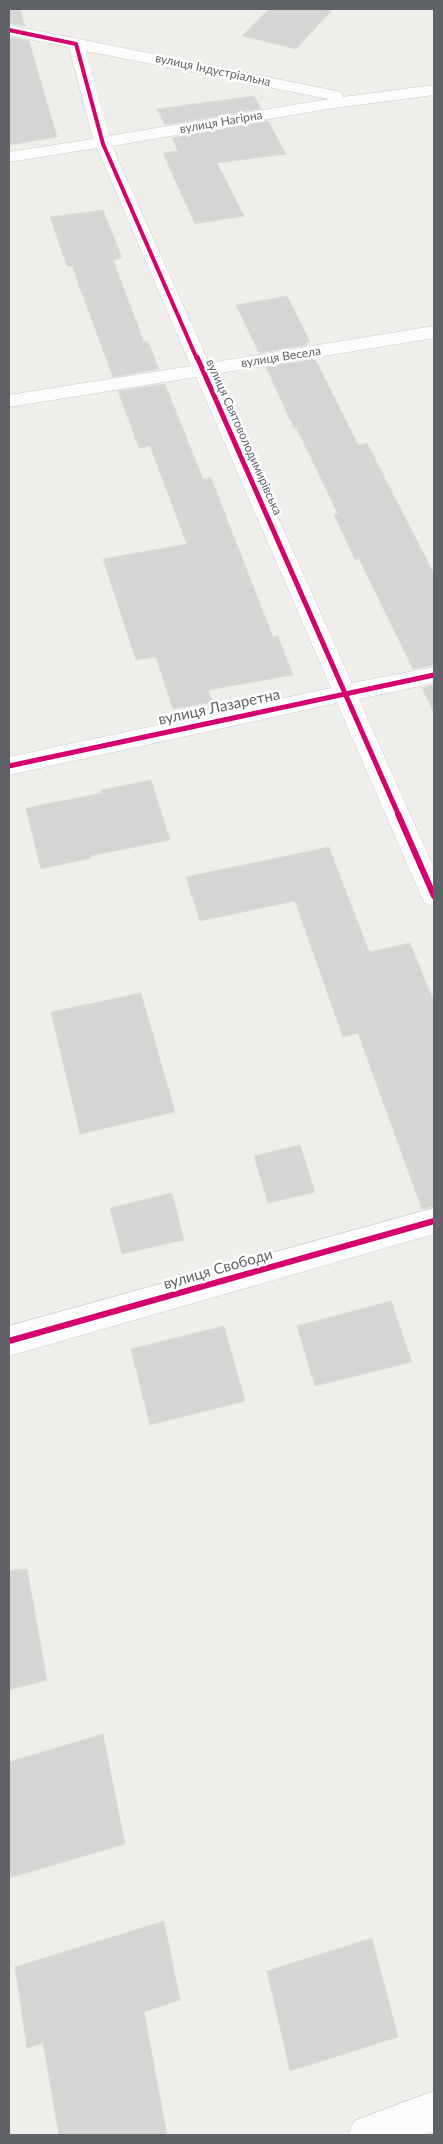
<svg xmlns="http://www.w3.org/2000/svg" width="443" height="2144" viewBox="0 0 443 2144" font-family="Lato,sans-serif">
	<rect width="100%" height="100%" fill="#efeeea"/>
	<g fill="#d6d5d3" stroke="#deddd9">
		<path d="M9,9H20L25,26L9,23Z"/>
		<path d="M269,9H333L296,49L242,36Z"/>
		<path d="M9,37L29,41L57,137L9,145Z"/>
		<path d="M254,96L261,109L165,125L157,109Z"/>
		<path d="M268,121L286,154L217,163L244,216L195,224L163,153L178,151L172,138Z"/>
		<path d="M103,210L122,258L113,260L144,342H148L159,369L113,377L72,266H67L50,217Z"/>
		<path d="M287,296L310,342L306,343L308,345L259,353L236,305Z"/>
		<path d="M315,359L358,445L367,443L434,574V665L413,669L359,559L355,560L334,514H338L296,427L294,428L266,367Z"/>
		<path d="M165,384L203,479L211,478L273,637L278,636L293,675L208,690L213,702L173,709L156,657L136,660L103,559L187,544L150,446L139,448L118,391Z"/>
		<path d="M434,685V713L422,688Z"/>
		<path d="M151,780L170,840L90,856L91,858L41,869L26,808L102,793L101,790Z"/>
		<path d="M329,847L369,952L410,943L434,1002V1206L422,1209L358,1033L343,1037L295,901L200,921L186,877Z"/>
		<path d="M141,993L175,1112L80,1134L51,1012Z"/>
		<path d="M300,1145L315,1192L268,1203L254,1156Z"/>
		<path d="M172,1193L184,1240L122,1254L110,1208Z"/>
		<path d="M391,1301L412,1362L315,1386L297,1326Z"/>
		<path d="M224,1326L245,1401L150,1425L131,1349Z"/>
		<path d="M27,1569L47,1680L9,1690V1571Z"/>
		<path d="M103,1734L125,1844L9,1878V1762Z"/>
		<path d="M164,1921L180,2000L144,2012L167,2135H59L43,2043L27,2048L15,1967Z"/>
		<path d="M372,1938L398,2037L290,2071L267,1971Z"/>
	</g>
	<g fill="none" stroke-linecap="round" stroke-linejoin="round">
		<g stroke="#cbcccc" stroke-width="1">
			<g id="minor">
				<path d="M9,25L336,91L342,93L343,97L434,85V95L327,109L112,146L209,363L434,326V338L214,374L352,683L434,667V683L359,699L434,868V906L425,903L421,896L337,703L9,775V757L331,688L196,377L9,407V395L191,366L97,148L9,162V152L93,139L69,47L9,35ZM86,51L329,99L109,136Z"/>
				<path d="M434,1208V1234L9,1356V1326Z"/>
				<path d="M434,2091V2131L422,2135H348L354,2121Z"/>
			</g>
		</g>
		<use href="#minor" fill="#fdfcfc" fill-rule="evenodd"/>
		<g stroke="#fff" stroke-width="5.5">
			<path id="cycleway-far2" d="M9,30L76,44L103,144L197,359"/>
		</g>
		<g stroke="#fff" stroke-width="8">
			<g id="cycleway-far1">
				<path d="M197,357L399,816"/>
				<path d="M9,766L434,675"/>
			</g>
		</g>
		<g stroke="#fff" stroke-width="9">
			<g id="cycleway">
				<path d="M398,814L434,896"/>
				<path d="M9,1341L434,1221"/>
			</g>
		</g>
		<use href="#cycleway-far2" stroke="#d6006c" stroke-width="4"/>
		<use href="#cycleway-far1" stroke="#d6006c" stroke-width="5"/>
		<use href="#cycleway" stroke="#d6006c" stroke-width="6"/>
	</g>
	<g text-anchor="middle" stroke-width="5" stroke-linejoin="round" paint-order="stroke">
		<g font-size="12" fill="#5f6368" stroke="#fff">
			<text transform="translate(213 70) rotate(12)" y="4">вулиця Індустріальна</text>
			<text transform="translate(221 122) rotate(-10)" y="4">вулиця Нагірна</text>
			<text transform="translate(281 357) rotate(-9)" y="4">вулиця Весела</text>
			<text transform="translate(244 437) rotate(66)" y="4">вулиця Святоволодимирівська</text>
		</g>
		<g font-size="15" fill="#5f6368" stroke="#fff">
			<text transform="translate(219 707) rotate(-12)" y="5">вулиця Лазаретна</text>
			<text transform="translate(218 1269) rotate(-16)" y="5">вулиця Свободи</text>
		</g>
	</g>
	<rect width="443" height="2144" fill="none" stroke="#5f6368" stroke-width="20"/>
</svg>
